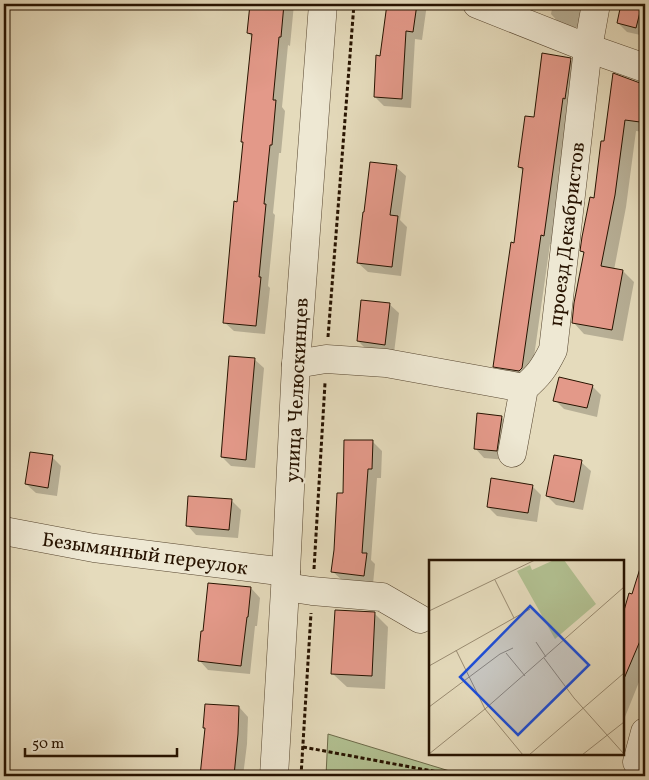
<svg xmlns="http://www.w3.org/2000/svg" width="649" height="780" viewBox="0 0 649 780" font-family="Vollkorn,serif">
	<rect width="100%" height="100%" fill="#e5dbbc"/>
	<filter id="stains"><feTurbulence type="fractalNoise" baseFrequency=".004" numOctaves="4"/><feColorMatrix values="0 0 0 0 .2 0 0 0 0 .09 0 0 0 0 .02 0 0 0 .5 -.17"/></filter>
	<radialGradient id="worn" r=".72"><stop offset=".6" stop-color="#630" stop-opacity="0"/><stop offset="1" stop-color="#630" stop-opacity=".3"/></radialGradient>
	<path fill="#b2c192" stroke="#6c6a49" d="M328,734L466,776H326Z"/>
	<g fill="#0003">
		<path d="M240,4H294L290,46L288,45L282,107L285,111L281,153H279L273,213L275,215L268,286L270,288L265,334L234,331L224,322L238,203L253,38L248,33L250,9L244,8Z"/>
		<path d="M389,4H427L422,40L415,39L411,108L384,106L375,97Z"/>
		<path d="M553,4H584L579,28L560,24L551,14Z"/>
		<path d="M623,4H645V36L627,32L618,23Z"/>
		<path d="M570,59L579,68L553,244H550L531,378L504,375L495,366L515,244L524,172L519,167L535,118Z"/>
		<path d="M640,84L645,85V132L636,131L626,207L614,270L623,271L634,282L623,341L584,334L573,322L585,254L581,251L595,199L605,143Z"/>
		<path d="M396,167L406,176L400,220L407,227L401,276L368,272L358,263Z"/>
		<path d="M389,304L399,313L394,353L367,350L358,341Z"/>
		<path d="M254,359L264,368L255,468L231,466L222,457Z"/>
		<path d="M592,386L601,395L597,417L564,409L555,400Z"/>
		<path d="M501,417L511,426L506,460L484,458L475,448Z"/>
		<path d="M372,441L382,451L381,478H377L371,560L375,564L373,584L342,580L332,571Z"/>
		<path d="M52,457L61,466L57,496L36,493L26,484Z"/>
		<path d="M581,462L591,471L583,510L556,505L547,496Z"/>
		<path d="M532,486L541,495L537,522L497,516L488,507Z"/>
		<path d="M231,500L241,510L238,538L196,535L187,525Z"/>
		<path d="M645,556V667L623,722V618L630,595L632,596Z"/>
		<path d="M251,588L260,598L257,626H255L250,674L208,670L199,660Z"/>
		<path d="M374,613L388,627L385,689L347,687L333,674Z"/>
		<path d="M239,707L248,717L247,744L243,776H201L206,729Z"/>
	</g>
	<g fill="#e39989" stroke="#271300">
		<path d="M250,4H284L281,37H279L273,100H276L272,145H270L264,204H266L259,277H261L256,326L223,323L234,201L237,202L243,142H241L252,34L247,33Z"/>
		<path d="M387,4H417L413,32L406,31L402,99L374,97L376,55L380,56Z"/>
		<path d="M621,4H642L636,28L617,23Z"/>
		<path d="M542,53L571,58L565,99L563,98L544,236L541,235L522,368L519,371L493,367L511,242L514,243L523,168L518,167L525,116L534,117Z"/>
		<path d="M613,73L640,83H645L640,122L625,120L615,195L601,266L623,270L612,330L572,323L574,303L584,252L580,251L582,237L590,197L594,198L601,141H604Z"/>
		<path d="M370,162L397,165L390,215L398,216L392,267L357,263L363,212H364Z"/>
		<path d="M361,300L390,303L385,345L357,341Z"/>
		<path d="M229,356L255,358L246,460L221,457Z"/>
		<path d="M559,377L593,385L587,408L553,401Z"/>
		<path d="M477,413L502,416L497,451L474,449Z"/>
		<path d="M344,440H373L372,469H368L362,553H367L364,576L331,572L334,550L337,493H343Z"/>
		<path d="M30,452L53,455L48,488L25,484Z"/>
		<path d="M554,455L582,460L574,502L546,496Z"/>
		<path d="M491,478L533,485L528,513L487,507Z"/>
		<path d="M188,496L232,499L229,530L186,526Z"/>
		<path d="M642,562L645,563V642L640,641L623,681V614L629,593L632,594Z"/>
		<path d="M208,583L251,587L248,617H247L241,666L198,661L201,631H203Z"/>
		<path d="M335,610L375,612L372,676L331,674Z"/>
		<path d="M205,704L239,706L238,734L234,776H200L205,728H203Z"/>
	</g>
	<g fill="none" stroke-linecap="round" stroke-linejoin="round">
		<g stroke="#56452f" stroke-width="29">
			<g id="minor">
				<path d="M477,4L588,48L645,68"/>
				<path d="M296,364L326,359L386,363L524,388"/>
				<path d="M512,453L524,388C539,375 544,368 553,350L588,48L596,4"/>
				<path d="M4,531L94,548L286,572"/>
				<path d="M286,587L312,591L382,597L420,619"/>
				<path d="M637,762L645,732"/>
				<path d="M274,776L286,572L296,364L323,4"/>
			</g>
		</g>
		<g stroke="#271300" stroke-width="3" stroke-dasharray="4 2.5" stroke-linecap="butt">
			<path d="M328,337L354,4"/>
			<path d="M314,569L325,383"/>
			<path d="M303,747L459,776"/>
			<path d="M301,776L311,613"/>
		</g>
		<use href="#minor" stroke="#eee8d3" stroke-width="28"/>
	</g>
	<g text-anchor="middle" stroke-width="4.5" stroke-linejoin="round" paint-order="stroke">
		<g font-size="20" fill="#271300" stroke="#eee8d3">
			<text transform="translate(566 234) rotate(-83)" y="7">проезд Декабристов</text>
			<text transform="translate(296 390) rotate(-87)" y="7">улица Челюскинцев</text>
			<text transform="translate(145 553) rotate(8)" y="7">Безымянный переулок</text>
		</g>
	</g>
	<g transform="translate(429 560)">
		<rect width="195" height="195" fill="#e5dbbc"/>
		<path d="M125,0H135L167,44L126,79L88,11L101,5L103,10Z" fill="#b2c192"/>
		<path fill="none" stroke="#998b71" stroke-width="1" d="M66,20L85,58M0,51L106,0M107,82L117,97M27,90L56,149L94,195M77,93L96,116M115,98L145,138L195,194M0,106L101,49M0,147L71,94L84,88M0,194L56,149L195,27M100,195L195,113M153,195L195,162"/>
		<path fill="#1d4ed8" fill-opacity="0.15" stroke="#1d4ed8" stroke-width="2.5" d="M101,46L160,105L89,175L31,117Z"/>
		<rect width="195" height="195" fill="none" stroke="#271300" stroke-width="2.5"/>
	</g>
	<rect width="649" height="780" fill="none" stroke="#e5dbbc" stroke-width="20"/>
	<rect x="5" y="5" width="639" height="770" fill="none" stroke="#271300" stroke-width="2.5"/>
	<rect x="10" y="10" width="629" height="760" fill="none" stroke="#271300"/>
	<path d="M25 748v8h152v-8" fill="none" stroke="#271300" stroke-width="2.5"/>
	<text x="32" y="748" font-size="15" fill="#271300" stroke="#eee8d3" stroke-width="4" paint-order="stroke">50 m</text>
	<rect width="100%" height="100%" filter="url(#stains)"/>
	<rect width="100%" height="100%" fill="url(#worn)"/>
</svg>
